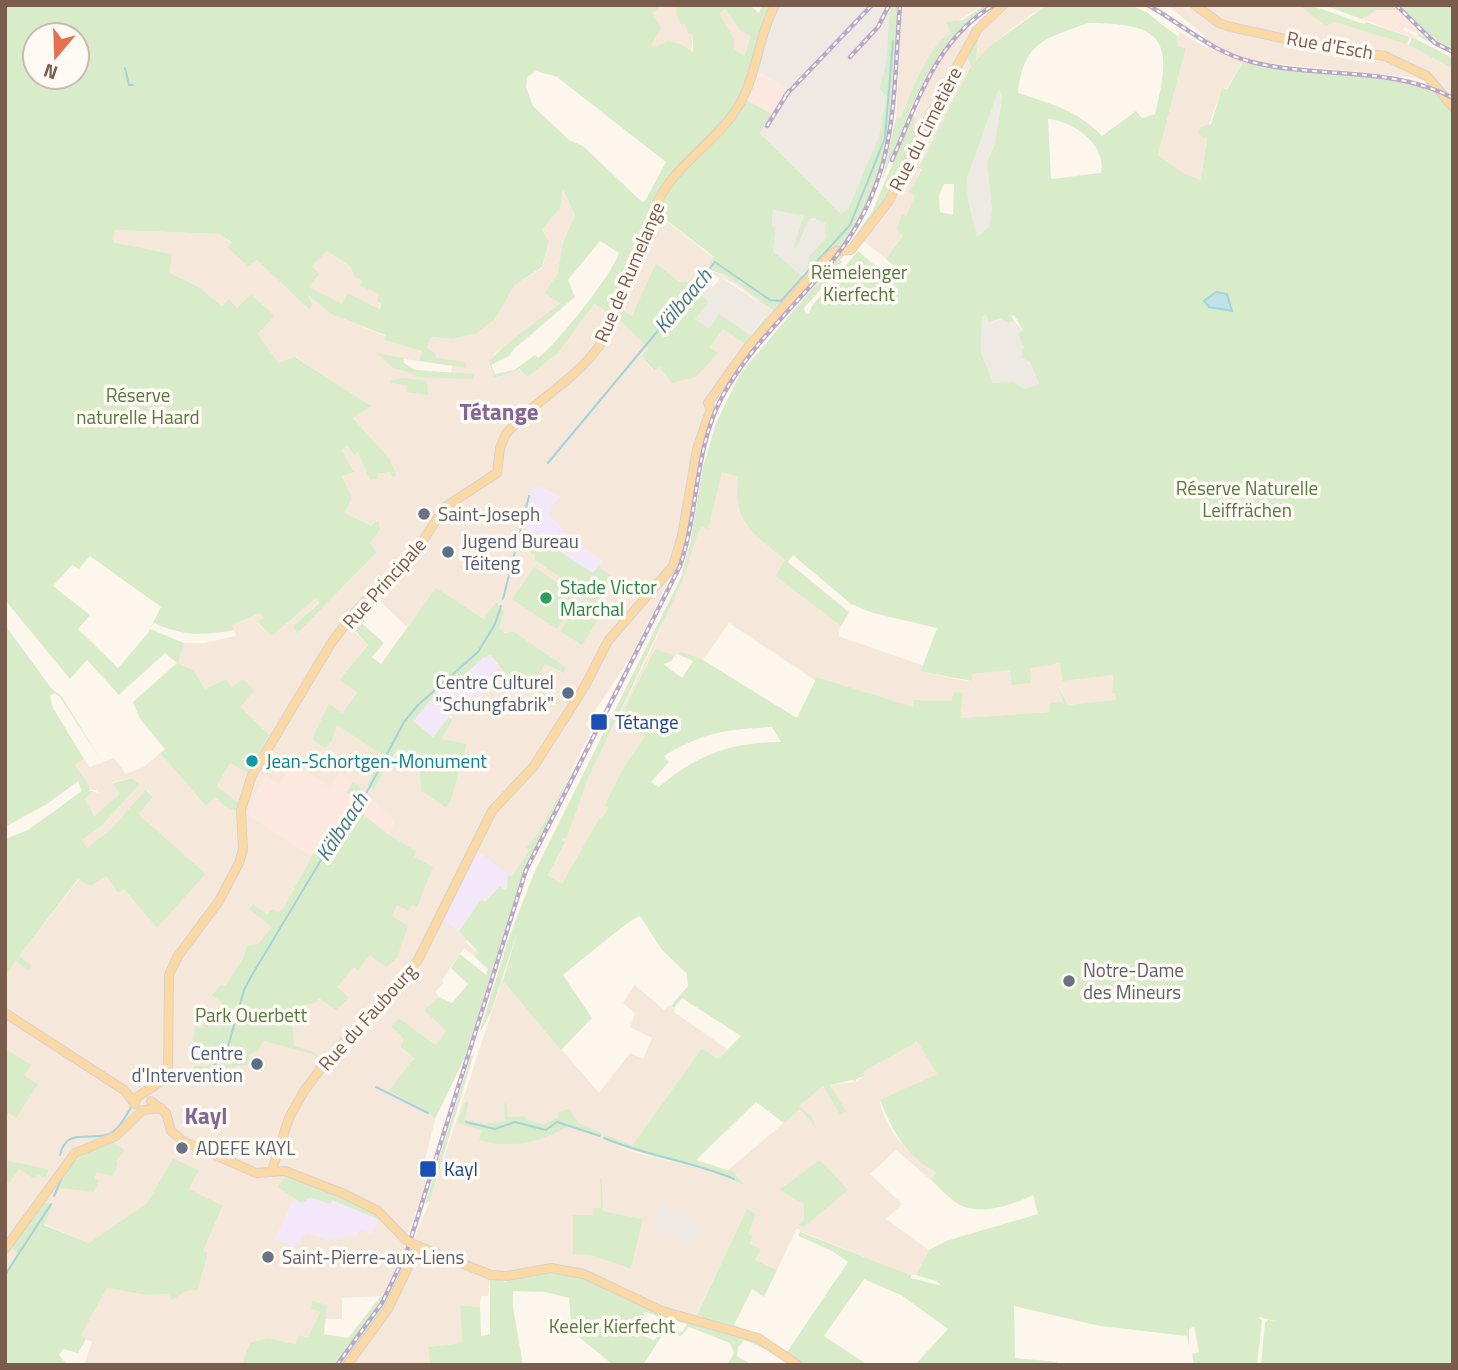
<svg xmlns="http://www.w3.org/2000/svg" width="1458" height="1370" viewBox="0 0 1458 1370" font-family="'Titillium Web',sans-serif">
	<rect width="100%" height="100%" fill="#fdf6ec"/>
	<g fill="#f5e8da" fill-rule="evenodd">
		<path d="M662,5H677V12L693,34L691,53L687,50H655L651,47L660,28L653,13Z"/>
		<path d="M902,5H984L954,23L951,34L924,65L899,119L896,117Z"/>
		<path d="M998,5L1047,6L1032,14L988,47L976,62L979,34L969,57L971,65L910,192L915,195L906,216L902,214L896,229L903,234L886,259L859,237L879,212L928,80L953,40L962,31L976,26Z"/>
		<path d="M1167,5H1299L1334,22L1406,43L1453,69V111L1438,96L1420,86L1427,82L1410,77L1258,62L1222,50V53L1244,61L1226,89L1222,88L1208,127L1201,180L1183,173L1158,155L1186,48L1178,46L1177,36L1180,32L1207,48L1210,44L1204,35Z"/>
		<path d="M726,9L741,31L752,36L743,57L733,49L720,14Z"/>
		<path d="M563,190L575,215L563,242L557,275L544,293L560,302L538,323L495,353L489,367L495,378L520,369L527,376L558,353L594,304L611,314L651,209L715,259L706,271L699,273L653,331L656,335L642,356L653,371L659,367L672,383L696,377L717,353L710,347L723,329L745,345L766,324L765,314L768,309L735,284L722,278L715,290L705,283L709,277L707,283L713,287L720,279L710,271L727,276L775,312L833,249H839L749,349L712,403L698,445L675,573L673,578L670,577L632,655L586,724L591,732L540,830L526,848L529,851L512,877L476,851L464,875L443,919L468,938L466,942L478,953L475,957L464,948L442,980L444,983L435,992L439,997L425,1010L446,1031L436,1045L399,1018L392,1026L405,1040L400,1048L414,1058L390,1089L426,1111L435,1119L424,1164L425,1185L407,1237L414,1239L430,1201L502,980L599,1093L630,1053L643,1059L652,1038L630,1027L635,1014L623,1003L635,985L664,1010L669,1005L675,1009L674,1012L727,1049L718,1059L702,1048L632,1147L607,1135L604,1139L633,1152L711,1171L742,1185L744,1182L737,1175L727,1171L800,1109L819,1128L799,1106L812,1093L823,1086L840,1115L845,1111L829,1085L855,1082L865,1076L864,1071L914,1044L916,1038L937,1074L880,1101L884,1117L896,1137L909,1152L936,1172L931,1180L896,1150L870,1174L902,1204L886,1219L929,1250L916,1275H911L802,1232L799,1236L800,1230L797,1228L777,1270L755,1260L760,1249L749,1244L753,1237L747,1234L756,1214L747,1210L696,1316L704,1318L702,1325L666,1317L582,1277L550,1271L508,1278L491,1275L488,1296H481L480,1307L460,1305L462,1343L428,1347L430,1365H345L389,1306L393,1292L381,1296L342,1298V1319H325L327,1305L312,1302L311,1309L320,1312L308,1337L300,1335L295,1344L269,1338L250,1342L242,1365H84L92,1342L80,1336L107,1288L144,1295L168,1294L172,1299L186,1291L198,1290L208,1254L203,1251L223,1207L189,1189L199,1170L173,1158L147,1203L89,1243L44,1224L53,1205L43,1202L11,1248L17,1254L5,1273V1182L9,1184L19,1169L34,1179L37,1175L46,1179L49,1169L5,1160V1118L9,1113L16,1117L37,1084L24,1075L30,1065L5,1048V977L16,961L29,970L32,966L19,956L79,879L90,886L105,875L118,893L124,889L157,928L206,874L137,814L153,797L147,790L111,829L87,848L81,840L102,825L140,784L132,778L113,782L119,794L96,816L83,799L94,792L98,793L96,790H89V785L75,765L84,759L90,767L114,758L126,774L144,767L160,753L206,806L215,797L225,807L237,811V803L217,787L230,762L248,773L269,735L241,707L253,690L243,680L231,689L226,679L205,689L193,670L177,663L184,643H204L236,636L232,625L260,613L263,618L257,623L272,636L316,598L319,602L293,626L297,634L377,552L369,543L380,529L379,522L376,521L373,526L345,513L352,498L342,476L354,471L341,450L347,446L354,454L358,452L371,480L378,479L377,474L392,472V477L397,476L390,459L353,418L370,406L296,357L278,364L258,334L275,316L251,294L237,308L229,300L222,306L199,287L170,273L172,254L113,242L115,230L219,234L231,243L229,248L248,266L257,260L291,290L300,285L333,315L385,336L384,340L422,351L419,361L404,359V363L415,370L451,373L452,366L466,368V363L435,358L436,354L426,348L431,337L452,339L477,333L495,319L514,286L542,268L549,243L542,230L560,208ZM436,589L485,619L496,602L505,612L499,628L505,633L513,631L566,667L562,673L545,664L536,679L543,683L539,689L560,703L559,705L507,675L500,663L479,702L463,714L458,706L449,711L453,721L442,739L467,745L451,801L446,808L421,791L419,768L410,764L414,755L399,749L373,789L367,785L382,755L337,725L332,741L325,749L312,739L329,703L342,713L357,691L339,680L368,645L349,626L356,618L352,614L372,593L409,629ZM602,1179L603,1211L643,1219L631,1269L590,1255L573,1253V1216L593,1215V1208H601Z"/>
		<path d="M327,251L350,266L355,277L362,279L360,286L380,294L379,309L369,303L342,304L309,287L319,274L311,266Z"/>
		<path d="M721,471L739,475L737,488L745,524L785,560L775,576L841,626L838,636L922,665L923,672L960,680L972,681V674L1060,663L1062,681L1115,666L1116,701L1068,705L1059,686L1063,702L1051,712L959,718L961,703L914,700L913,708L818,677L816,681L729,623L703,660L679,651L675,657L655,650L623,713L646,737L623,768L604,806L608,808L604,817L598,820L562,884L548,875L565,844L562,839L587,781L657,637L698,533L702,527L708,528Z"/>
	</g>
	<g fill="#fde8e0">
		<path d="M1390,5H1397L1435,43L1404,27L1403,30L1417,36L1416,39L1362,19L1376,9L1392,10Z"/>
		<path d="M752,69L787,88L772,114L743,98Z"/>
		<path d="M295,762L330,788L340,772L353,782L347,792L355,799L312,856L250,817L248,806L266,776L279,785Z"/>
		<path d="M369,797L395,821L389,835L362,813Z"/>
	</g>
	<g fill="#efe9e4">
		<path d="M775,5H891L888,65L879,88L886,95L879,136L848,209L841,214L760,133L787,88L752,69Z"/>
		<path d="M999,88L1002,97L995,144L987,162L992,210L990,227L977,238L968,200L967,178Z"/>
		<path d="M773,210L805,216L793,248L796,249L809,220L819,219L832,229L802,277L773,251L776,228L772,227Z"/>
		<path d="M722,278L769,309L751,336L716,320L709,330L695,319L706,304L698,294L705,283L715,290Z"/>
		<path d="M986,315L992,322L1000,319L1009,323L1014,321L1023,330L1024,355L1019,357L1030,362L1039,384L1024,389L1014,381L993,383L981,352L982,317Z"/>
		<path d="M661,1205L688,1214L687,1218L703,1225L693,1245L653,1230Z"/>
	</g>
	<g fill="#f3e8fa">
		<path d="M541,487L561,497L550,506L553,510L549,515L575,541L603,561L593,573L559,551L558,546L538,532L535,534L523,526L531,496L529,489Z"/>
		<path d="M491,655L500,663L479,702L462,714L458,706L452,708L449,717L433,737L413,721L437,693L467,673L483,658Z"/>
		<path d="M476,850L509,874L508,885L505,890L500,886L486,901L481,900L459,931L443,919Z"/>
		<path d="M310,1197L332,1200L378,1219L372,1234L359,1230L357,1237L345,1236L327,1240L307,1233L293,1247L275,1239L294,1198L302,1203Z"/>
	</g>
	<g fill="#d8ecc9" fill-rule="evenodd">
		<path d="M5,5H662L653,13L661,28L652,44L653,48L668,41L680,44L693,52V34L688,33L685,24H681L676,14L677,5H750L759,13L762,5H775L743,98L772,114L760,133L841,214L848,209L879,136L886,96L879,88C892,55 885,37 891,5H898C894,84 898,190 837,251C829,259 818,267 809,275L804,269L807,270L809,257L826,238L825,223L814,218L809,220L796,249L793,248L804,216L773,210L772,226L776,227L773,251L805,279L775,312L727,276L708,269L714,257L652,209L611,314L594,304L558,353L527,377L520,369L494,378L489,362C499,347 542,319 560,303L544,293L557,275L563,242L575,215L563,190L560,208L542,230L549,242L542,267L514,286L495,319L477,333L452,339L431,337L427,348L436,354V358L466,362V368L419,361L422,351L384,340L385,335L333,315L308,295L312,305L310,310L257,260L248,266L228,248L231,242L219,234L115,230L113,242L172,254L170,273L199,287L222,306L229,299L237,308L251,294L275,316L258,334L278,363L295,357L371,406L353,418L390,459L397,476L392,477L391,472L377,474L378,479L370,480L358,452L354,455L347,446L342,450L354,472L342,476L352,498L345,513L372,526L376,521L379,522L380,529L370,543L377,552L297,634L293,626L319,603L316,598L272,636L257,622L263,618L260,613L232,625L234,630C204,636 182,636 154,623L150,629L184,643L178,663L193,670L205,689L226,679L231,688L243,679L254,690L241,707L269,735L248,773L230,763L217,786L238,803L237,811L225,807L215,797L206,806L160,753L165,749L140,719L133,702L177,663L165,653L119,695L87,660L70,679L5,600ZM725,9L741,31L751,36L744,56L734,49V40L720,14ZM35,35H77V77H35ZM536,71L557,77L666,162L645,201L642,202L583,146L569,140L533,106L526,87L527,77ZM600,241L619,253C612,275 557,344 538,358L535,355L514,370L495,374L491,365L509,356L514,349L575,297L568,280ZM327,251L350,266L355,277L362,280L360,286L379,294L377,301L381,304L380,309L347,293L342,304L309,287L319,274L312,266ZM90,556L161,607L148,633L118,668L78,629L90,615L53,586L72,565L79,569Z"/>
		<path d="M984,5H990C928,43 909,117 882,180L896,117L900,118C910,97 929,41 951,34L946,22L963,20Z"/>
		<path d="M1047,5L1133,6L1146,12L1177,36L1178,46L1186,48L1158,155L1183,173L1201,180L1207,137L1204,138L1198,133L1201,127L1211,124L1222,88L1227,89L1244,61L1315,73L1387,77L1420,86L1438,96L1453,111V1365H1261L1265,1323L1268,1320L1279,1322L1259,1317L1262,1321L1257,1365H1194L1192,1354L1199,1352L1194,1326L1189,1329V1346L1187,1336L1100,1326L1014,1306L1015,1358L1057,1362L1058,1365H915L948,1329L901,1295L864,1279L824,1336L868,1365H802L767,1340L703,1321L701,1316L696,1317L747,1209L756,1214L748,1234L753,1236L750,1244L761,1249L755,1260L777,1270L764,1297L752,1289L734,1325L762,1336L787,1352L848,1262L832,1251L799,1236L800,1232L911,1275V1278L942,1286L936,1281L916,1275L929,1250L946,1241L1038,1214L1033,1195C1015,1204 983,1215 962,1206C951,1201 940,1188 931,1180L936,1172C903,1154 893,1131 880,1100L937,1074L916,1039L914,1044L864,1071L865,1076L856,1079V1082L852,1080L830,1085L846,1111L840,1115L823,1086L799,1106L812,1117L817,1129L800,1109L784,1123L756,1102L696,1160L733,1172L744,1183L742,1185C700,1162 648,1160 604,1139L607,1135L632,1146L702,1048L718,1059L741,1036L682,998L674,1008L671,1006L688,986L687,974L662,950L640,916C632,917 576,965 563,975L592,1018L561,1050L503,981L517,933L491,1012L479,1034L508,940L534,873L681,577L690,544L703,467L716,423L740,374L842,253L845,254L840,260L843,262L837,265L838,270L804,308L806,314L809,313L812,306L858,251L892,280L900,271L886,259L903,235L896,229L902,214L906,216L915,195L909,192L922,169L919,168L971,66L966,56L979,33L976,61L988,47ZM1088,23C1166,23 1173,42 1155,114L1142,118L1136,111L1102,136C1079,111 1049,103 1018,93C1024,40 1046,39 1088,23ZM999,89L1002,97L995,144L987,162L992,210L989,227L977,237L968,200L967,178ZM1048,119C1073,121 1107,144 1101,173L1051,179ZM944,184H954L953,215L940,212L939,196ZM986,315L989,322L1000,319L1009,323L1014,321L1011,316L1014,315L1023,330L1018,334L1024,348L1021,350L1023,355L1019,357L1030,362L1039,384L1024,389L1014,381L993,383L981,352L982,317ZM722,472L738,476C733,525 751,530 785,560L775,576L841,626L849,612L788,562L793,555L851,604L873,613L937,628L921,670L923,672L972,681V674L1010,670L1012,685L1031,683L1030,668L1060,663L1062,681L1113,675L1112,693H1115L1116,700L1068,705L1058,686L1063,702L1050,703V712L960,718L963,693L953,692L952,701L914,700L913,707L817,677L797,718L703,660L679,651L677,654L693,661L682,678L663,664L672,661L674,655L655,649L622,714L645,737L623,768L604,806L608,808L604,816L598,820L562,884L548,875L565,843L562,839L567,837L587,781L681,584L698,533L702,527L708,529ZM772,727L781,742C732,742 696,755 659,787L651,782L669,762L664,756C703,732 727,729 772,727Z"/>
		<path d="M1299,5C1320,5 1342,18 1365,24L1366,22L1410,37L1407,44L1334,22L1326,26Z"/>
		<path d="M1323,5H1390L1398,10H1376L1362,19Z"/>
		<path d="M1397,5H1453V54L1417,36L1418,33L1432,41Z"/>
		<path d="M1412,37L1453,58V69L1409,45Z"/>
		<path d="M913,116L916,118L913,126L918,131L887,200L852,246L845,250L872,212Z"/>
		<path d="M656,263L679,282H690L697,272L711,275L712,280L709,278L698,293L709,302L695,319L709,329L719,314L751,336L765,317L767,321L746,345L723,329L710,347L718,353L696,377L672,383L659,367L654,371L642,356L648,348L617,317L620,309L632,316Z"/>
		<path d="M377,353L403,358L404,363L415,370L473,374L474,379L416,377L412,373L393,368Z"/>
		<path d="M404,378L427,381L428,395L406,392L407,385L391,383V380Z"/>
		<path d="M551,541L558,546L559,551L593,573L598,567L612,576L596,601L608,611L605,614L571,589L573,586L535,560V555L527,550L533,543L542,549Z"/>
		<path d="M534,567L579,597L557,629L512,599Z"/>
		<path d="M436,588L484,619L496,602L505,612L499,628L505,633L513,631L566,667L563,673L545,664L537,679L543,683L540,689L561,703L560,706L507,675L491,655L483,658L467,673L437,693L413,721L433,737L449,717L453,720L442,739L467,744L451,801L446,808L421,791L419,768L410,764L414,755L398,749L373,790L367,785L382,755L337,725L332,741L325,749L312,739L329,703L342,713L357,692L339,680L368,645L350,625L356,618L384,643L372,657L381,664Z"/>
		<path d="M581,601L601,615L582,645L560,631Z"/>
		<path d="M5,625L51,688L62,697L102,762L60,697L55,693L50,696L53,708L84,759L75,765L89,785V790L99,794L93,792L84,799L95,816L119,794L113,783L132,778L140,784L102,825L82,840L87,848L111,829L146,790L153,797L138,814L206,874L157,928L124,889L118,893L106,876L90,886L78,879L19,956L32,966L29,971L16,961L5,977V839L28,830L82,791L78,781L47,804L5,827Z"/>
		<path d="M579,757L521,879L465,1057L435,1119L426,1111L389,1090L414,1058L400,1047L404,1039L391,1026L399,1018L436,1045L446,1031L424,1010L439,997L452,1003L468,984L451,968L460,954L486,975L488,969L475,957L478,952L459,931L481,900L486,901L500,886L504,890L507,888L508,875L512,876L529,851L526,848L540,830Z"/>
		<path d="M353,782L368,794L362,814L389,835L416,851L414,857L433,867L417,907L412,904L409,911L397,905L392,916L408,926L397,958L386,967L370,955L358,970L354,967L337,987L349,998L336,1010L319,998L315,1003L304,1005L292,1020L294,1046L312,1051L323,1061L312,1054L264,1041L257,1051L248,1055L252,1064L220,1069L217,1074L203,1073L178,1078L190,1074L194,1066H208L215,1055L192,1049L195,1026L200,1028L204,1024L202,1014L212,1020L223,1004L212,995L221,985L225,986L244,957L247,945L258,944L272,927L249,909L253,904L267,914L273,909L278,912L283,909L315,851L318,853L355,800L346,792Z"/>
		<path d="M5,1048L31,1065L24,1075L38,1084L16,1118L9,1113L5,1118Z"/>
		<path d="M474,1053L430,1201L425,1204L470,1058Z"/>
		<path d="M468,1102L465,1120L484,1124L505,1121L504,1104L507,1103L508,1117L524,1116L527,1120L544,1124L558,1118V1112L569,1109L579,1123L602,1133L599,1137L568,1126C539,1143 512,1149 479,1140L482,1130L458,1123L464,1104Z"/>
		<path d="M113,1143L125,1150L116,1162L118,1163L113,1176L97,1173L94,1178L99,1180L94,1192L60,1188C69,1160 85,1150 113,1143Z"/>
		<path d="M173,1158L199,1170L189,1189L223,1206L203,1251L208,1253L198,1290L186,1291L172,1300L168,1294L145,1295L107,1288L81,1335L86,1339L78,1353L63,1349L59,1355L67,1365H5V1273L17,1254L11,1248L43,1202L53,1205L44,1225L89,1243L147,1203Z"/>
		<path d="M5,1160L49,1169L46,1179L38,1175L34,1179L19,1169L9,1184L5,1182Z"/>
		<path d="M820,1160L848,1190L804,1227L798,1225L804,1220V1204L779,1190Z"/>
		<path d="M286,1174L370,1209L388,1223L332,1200L330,1204L310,1197L302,1203L278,1187Z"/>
		<path d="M600,1179H602L603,1211L643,1219L631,1269L590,1255L573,1254V1215H593V1208H601Z"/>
		<path d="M550,1271L583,1277L664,1314L667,1323L681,1327L664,1326L655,1315L645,1312L637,1333L654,1340L664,1330L682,1332L687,1324L668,1320V1316L751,1337L781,1356L744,1340L738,1348L737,1356L752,1365H727L734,1353L730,1343L689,1327L681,1336L663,1334L643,1365H613L579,1337L571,1322L569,1298L545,1292L513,1291V1307L523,1365H430L428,1347L462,1343L460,1305L480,1307L481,1336L490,1334V1279L507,1282L508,1278Z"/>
		<path d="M393,1292L345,1365H242L250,1342L269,1338L295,1344L299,1335L308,1337L320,1312L311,1309L312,1301L327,1305L324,1334L348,1338L381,1296Z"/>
	</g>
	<path fill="#bfe3e8" stroke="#a5d3da" stroke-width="2" d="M1216,292L1227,294L1232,311L1209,307L1204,301Z"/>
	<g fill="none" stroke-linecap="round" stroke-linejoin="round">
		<g stroke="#a5d3da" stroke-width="2">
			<path d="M125,68L129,85H133"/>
			<path d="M548,463L715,262L770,300L781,301L850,225L885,138L893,41"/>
			<path d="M503,599L529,496"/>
			<path d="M212,1068L227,1050L244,990L252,975L327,850L358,809L404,722L418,705L478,652L495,624L501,606"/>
			<path d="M376,1087L428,1113"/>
			<path d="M466,1122L495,1129L515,1122L546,1130L557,1122L600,1136"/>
			<path d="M604,1138C646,1156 692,1161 734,1179"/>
			<path d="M60,1155C66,1128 87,1140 106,1135C119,1131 125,1117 132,1106"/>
			<path d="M54,1196L62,1178"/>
			<path d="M5,1275L51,1204"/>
		</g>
		<g stroke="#dad1cd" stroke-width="10">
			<g id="major">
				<path d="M1195,5L1219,23L1231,27L1327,48L1385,56L1427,76L1453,107"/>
				<path d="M5,1013L124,1090L135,1104"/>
				<path d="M151,1101L166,1113L171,1131L183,1141L256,1173L285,1171L342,1193L378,1211L406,1240"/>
				<path d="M135,1103L137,1097L163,1080L168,1072L169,975L178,956L219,901L239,863L243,850L241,810L252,775L330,645L352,615L418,548L445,507L497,473L500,448L506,434C533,401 575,381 599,346C627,307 637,247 657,203C676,163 717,142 739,105C757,75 758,37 775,5"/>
				<path d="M272,1170L289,1118L304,1091L324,1064L418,960L492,811L534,766L585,686L608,641L673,566L682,536L697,449L711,409L708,403L748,347L828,257L836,251L851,250L889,201L923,128L977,30L1003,5"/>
				<path d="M413,1244L491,1275L507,1276L551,1268L584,1274L662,1311L758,1338L798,1365"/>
				<path d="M5,1249L75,1153L116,1136L143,1110L161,1108"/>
				<path d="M347,1365L388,1309L418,1246"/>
			</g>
		</g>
		<use href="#major" stroke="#fbd9a5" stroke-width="8"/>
		<g stroke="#b9a8c9" stroke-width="4.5">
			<g id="rail">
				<path d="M1148,5C1183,25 1212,52 1252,62C1319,79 1389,65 1453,98"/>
				<path d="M1396,5L1435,43L1453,52"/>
				<path d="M850,57L878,27L889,5"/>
				<path d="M785,96L872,5"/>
				<path d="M767,126L789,91"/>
				<path d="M892,160C918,101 936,39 994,5"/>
				<path d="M337,1365L382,1303L407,1251L526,870L680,566C699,510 694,450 722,397C749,347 793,308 829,265C899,181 892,107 900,5"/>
			</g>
		</g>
		<use href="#rail" stroke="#fffaf3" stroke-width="2" stroke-dasharray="5" stroke-linecap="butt"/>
		<g stroke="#dad1cd" stroke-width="10" stroke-linecap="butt">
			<path id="major-bridge" d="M406,1240L413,1244"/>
		</g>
		<use href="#major-bridge" stroke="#fbd9a5" stroke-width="8"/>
	</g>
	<g fill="#6b7280" stroke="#fffaf3" stroke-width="2.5">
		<circle cx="424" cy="514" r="7"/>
		<circle cx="1069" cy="981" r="7"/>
		<circle cx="182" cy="1148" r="7"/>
		<circle cx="268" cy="1257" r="7"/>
	</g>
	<g fill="#5c6f8a" stroke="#fffaf3" stroke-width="2.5">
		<circle cx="448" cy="552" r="7"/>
		<circle cx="568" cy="693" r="7"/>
		<circle cx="257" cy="1064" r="7"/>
	</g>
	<circle fill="#2e9e5b" stroke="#fffaf3" stroke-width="2.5" cx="546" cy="598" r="7"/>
	<g fill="#1a4fb4" stroke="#fffaf3" stroke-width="2.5">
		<rect x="590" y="713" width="18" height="18" rx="3.5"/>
		<rect x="419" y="1160" width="18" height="18" rx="3.5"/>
	</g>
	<circle fill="#0f9aa8" stroke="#fffaf3" stroke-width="2.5" cx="252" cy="761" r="7"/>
	<g text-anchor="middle" stroke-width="7" stroke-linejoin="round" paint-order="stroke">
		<g font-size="19" fill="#7a5c4d" stroke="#fffaf3">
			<text transform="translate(1330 45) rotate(10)" y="7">Rue d'Esch</text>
			<text transform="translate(925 129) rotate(-63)" y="7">Rue du Cimetière</text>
			<text transform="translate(629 272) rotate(-67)" y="7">Rue de Rumelange</text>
			<text transform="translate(384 583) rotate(-48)" y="7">Rue Principale</text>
			<text transform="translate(367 1017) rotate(-48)" y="7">Rue du Faubourg</text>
		</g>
		<g font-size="19" fill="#537a41" stroke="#fffaf3">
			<text x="859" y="279">Rëmelenger<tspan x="859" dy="22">Kierfecht</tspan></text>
			<text x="138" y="402">Réserve<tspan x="138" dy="22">naturelle Haard</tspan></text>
			<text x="1247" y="495">Réserve Naturelle<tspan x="1247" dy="22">Leiffrächen</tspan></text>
			<text x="251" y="1022">Park Ouerbett</text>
			<text x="612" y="1333">Keeler Kierfecht</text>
		</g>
		<g font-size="19" fill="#5b616d" stroke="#fffaf3" text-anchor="start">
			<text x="438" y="521">Saint-Joseph</text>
			<text x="1083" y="977">Notre-Dame<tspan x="1083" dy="22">des Mineurs</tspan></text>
			<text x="196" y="1155">ADEFE KAYL</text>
			<text x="282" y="1264">Saint-Pierre-aux-Liens</text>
		</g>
		<g font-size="19" fill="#4e5e75" stroke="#fffaf3" text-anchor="end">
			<text x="462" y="548" text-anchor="start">Jugend Bureau<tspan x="462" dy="22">Téiteng</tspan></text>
			<text x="554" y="689">Centre Culturel<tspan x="554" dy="22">"Schungfabrik"</tspan></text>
			<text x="243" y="1060">Centre<tspan x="243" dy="22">d'Intervention</tspan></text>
		</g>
		<g font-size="19" fill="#27864d" stroke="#fffaf3" text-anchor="start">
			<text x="560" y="594">Stade Victor<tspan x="560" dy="22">Marchal</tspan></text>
		</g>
		<g font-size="19" fill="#164399" stroke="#fffaf3" text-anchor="start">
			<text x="615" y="729">Tétange</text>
			<text x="444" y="1176">Kayl</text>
		</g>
		<g font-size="19" fill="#0d838f" stroke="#fffaf3" text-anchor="start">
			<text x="266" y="768">Jean-Schortgen-Monument</text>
		</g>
		<g font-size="21" font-style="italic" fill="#437c86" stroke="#fffaf3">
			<text transform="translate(683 301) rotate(-50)" y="7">Kälbaach</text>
			<text transform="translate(342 827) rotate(-57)" y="7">Kälbaach</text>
		</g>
		<g font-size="23" font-weight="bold" fill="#846695" stroke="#fffaf3">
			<text x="499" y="420">Tétange</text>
			<text x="206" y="1124">Kayl</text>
		</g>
	</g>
	<rect width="1458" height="1370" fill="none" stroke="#7a5c4d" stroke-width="14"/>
	<g transform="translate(56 56) rotate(199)"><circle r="33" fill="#fffaf3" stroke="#cabbb1" stroke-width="2"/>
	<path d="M0-5L12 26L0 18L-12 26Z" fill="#e76f51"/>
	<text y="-10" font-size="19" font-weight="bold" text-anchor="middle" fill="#7a5c4d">N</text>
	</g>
</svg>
